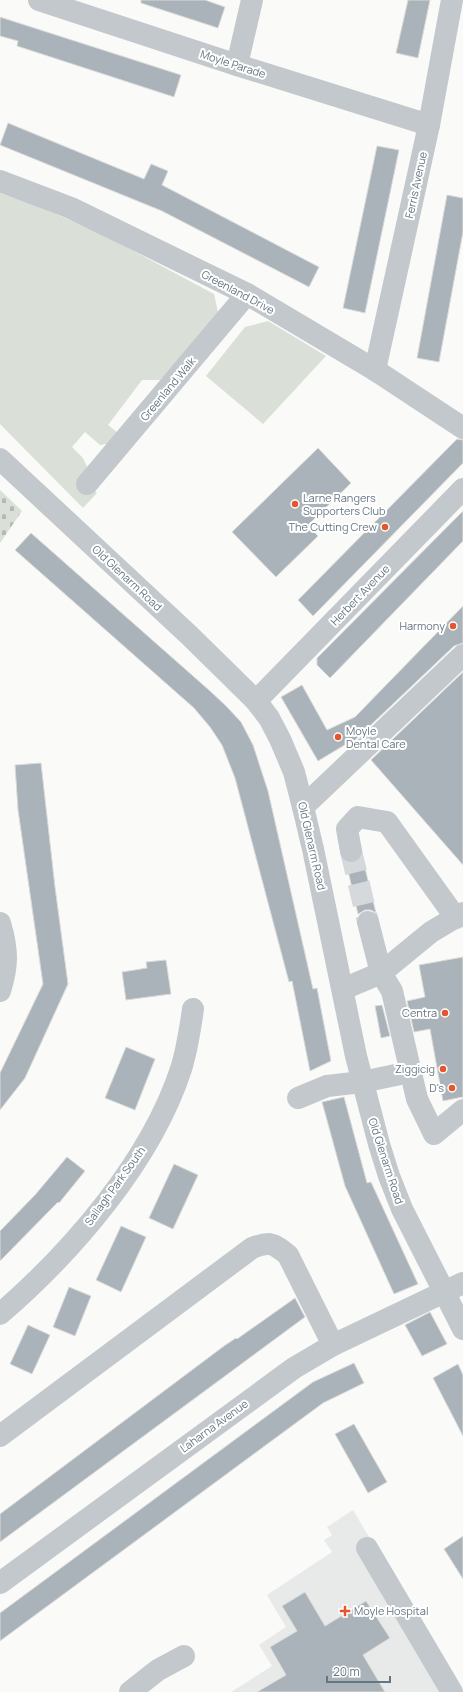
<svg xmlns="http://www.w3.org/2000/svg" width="463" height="1692" viewBox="0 0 463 1692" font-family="Manrope,sans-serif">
	<defs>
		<pattern id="cemetery-stones" width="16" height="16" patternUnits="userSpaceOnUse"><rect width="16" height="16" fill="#dadfd7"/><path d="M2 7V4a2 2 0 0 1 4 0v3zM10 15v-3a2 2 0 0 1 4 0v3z" fill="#b4b9b4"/></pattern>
	</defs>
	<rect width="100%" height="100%" fill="#fafaf8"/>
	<path fill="#e8e9e9" d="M353,1510L439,1654L459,1692H231L272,1666L259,1645L286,1627L267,1595L332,1552L324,1540L332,1535L327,1527Z"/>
	<g fill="#dadfd7">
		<path d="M0,193L34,205L96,231L214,294L218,312L176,364L160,380H142L108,425L117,432L111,443L100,445L85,432L72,447L83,458L87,467L82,478L97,493L83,508L0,424Z"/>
		<path d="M268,321L326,356L263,424L206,376L245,327Z"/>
	</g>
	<path fill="url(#cemetery-stones)" d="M0,490L22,511L0,543Z"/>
	<g fill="#aab3b9" stroke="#dcdcda">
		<path d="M141,0H205L225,7L218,28L141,3Z"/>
		<path d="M408,0H430L418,58L396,53Z"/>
		<path d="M0,17L181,75L174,97L17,46L18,41L0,36Z"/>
		<path d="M8,123L144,179L151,164L168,171L162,185L319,267L309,287L162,211L0,145Z"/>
		<path d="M377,146L399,150L365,313L343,308Z"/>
		<path d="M447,195L463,198V232L439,362L417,358Z"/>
		<path d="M457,439L463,440V463L313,616L298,600Z"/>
		<path d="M318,448L351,483L308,525L318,536L276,577L232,532Z"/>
		<path d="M463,511V541L330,678L317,665V658Z"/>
		<path d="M31,533L210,691L226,706L241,722L253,745L268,791L313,989L317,988L331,1061L310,1071L292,981L289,982L235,778L222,745L210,727L194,708L15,550Z"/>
		<path d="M463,606V643L454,646L354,741L353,740L318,761L281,697L302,685L327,730L355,717Z"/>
		<path d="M463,672V865L371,760Z"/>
		<path d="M41,763L55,887L68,984L25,1078L0,1110V1073L43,984L18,810L15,765Z"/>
		<path d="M362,856L376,913L371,910H365L358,914L346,862L354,863L359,861Z"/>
		<path d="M463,957V1097L443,1101L430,1029L414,1032L407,1001L425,997L419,965Z"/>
		<path d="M166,960L171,994L126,1000L122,972L147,968L146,962Z"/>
		<path d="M382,1005L390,1036L381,1038L375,1006Z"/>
		<path d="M126,1047L155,1059L135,1110L105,1098Z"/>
		<path d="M344,1097L367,1183L371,1182L418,1284L394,1294L345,1186L322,1102Z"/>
		<path d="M67,1157L85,1171L59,1203L58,1202L0,1261V1231L35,1195Z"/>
		<path d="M174,1164L198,1175L173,1229L149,1218Z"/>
		<path d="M121,1226L146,1237L121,1292L96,1280Z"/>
		<path d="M69,1287L91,1296L75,1336L53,1327Z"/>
		<path d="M295,1298L305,1317L0,1542V1514L224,1346L236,1338L237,1339Z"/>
		<path d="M430,1312L447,1344L422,1356L405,1325Z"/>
		<path d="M28,1325L50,1335L32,1374L10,1364Z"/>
		<path d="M354,1363L364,1383L323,1403L0,1641V1613L313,1382Z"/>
		<path d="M458,1364L463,1375V1436L433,1378Z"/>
		<path d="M354,1424L387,1482L368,1493L335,1434Z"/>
		<path d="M463,1536V1579L444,1549Z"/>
		<path d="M305,1592L325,1626L366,1601L390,1638L363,1655L385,1692H257L286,1675L270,1647L297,1631L282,1606Z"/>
	</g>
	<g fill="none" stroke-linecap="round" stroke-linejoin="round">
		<path stroke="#d5d9db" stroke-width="22" stroke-dasharray="22 11" stroke-linecap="butt" d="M351,851L368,922"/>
		<g stroke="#c3c8cc" stroke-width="22">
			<path d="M39,0L237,65L429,125"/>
			<path d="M237,65L252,0"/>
			<path d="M0,181L71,208L247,294L375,370L463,428"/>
			<path d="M375,370L429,125L452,0"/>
			<path d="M0,459L190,636L256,701L269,718L280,739L294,772L303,807L313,849L356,1056L379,1144L389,1176L402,1209L463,1329"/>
			<path d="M87,484L247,294"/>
			<path d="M256,701L463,489"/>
			<path d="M303,807L463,655"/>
			<path d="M351,851L347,829L358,817L387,822L456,918"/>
			<path d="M368,922L381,973L392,991L417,1099L434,1134L463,1110"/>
			<path d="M0,923C8,950 8,965 0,991"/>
			<path d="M343,989L381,973L431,932L463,913"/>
			<path d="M298,1098L327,1086L362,1082L410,1072"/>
			<path d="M0,1314C72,1252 151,1161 181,1069C187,1050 190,1030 193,1009"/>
			<path d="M0,1436L252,1248C270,1241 273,1243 288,1255L333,1345"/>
			<path d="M367,1548L452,1692"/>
			<path d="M0,1583L294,1368L333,1345L463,1283"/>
			<path d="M130,1692L158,1670L184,1656"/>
		</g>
	</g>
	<g fill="#e4572e" stroke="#fff" stroke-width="1.5">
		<circle cx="295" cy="504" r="4"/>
		<circle cx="385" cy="527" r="4"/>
		<circle cx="453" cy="626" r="4"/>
		<circle cx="338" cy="737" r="4"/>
		<circle cx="445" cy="1013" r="4"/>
		<circle cx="443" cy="1069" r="4"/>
		<circle cx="452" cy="1088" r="4"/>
		<path d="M343 1605h4v4h4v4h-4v4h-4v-4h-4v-4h4z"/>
	</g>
	<g text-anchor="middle" stroke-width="4" stroke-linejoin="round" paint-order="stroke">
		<g font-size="11" fill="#657683" stroke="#fff">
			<text transform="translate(233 64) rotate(18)" y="4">Moyle Parade</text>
			<text transform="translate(416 185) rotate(-78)" y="4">Ferris Avenue</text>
			<text transform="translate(238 292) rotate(28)" y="4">Greenland Drive</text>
			<text transform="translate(168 389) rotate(-50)" y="4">Greenland Walk</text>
			<text transform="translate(127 578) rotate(43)" y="4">Old Glenarm Road</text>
			<text transform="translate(360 595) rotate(-46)" y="4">Herbert Avenue</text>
			<text transform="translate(312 846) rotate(77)" y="4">Old Glenarm Road</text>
			<text transform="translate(386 1161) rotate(72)" y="4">Old Glenarm Road</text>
			<text transform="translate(115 1186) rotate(-54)" y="4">Sallagh Park South</text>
			<text transform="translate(214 1426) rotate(-36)" y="4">Laharna Avenue</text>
		</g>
		<g font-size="11" fill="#657683" stroke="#fff" text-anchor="end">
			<text x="303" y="502" text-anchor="start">Larne Rangers<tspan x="303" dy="13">Supporters Club</tspan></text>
			<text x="377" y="531">The Cutting Crew</text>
			<text x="445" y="630">Harmony</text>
			<text x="346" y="735" text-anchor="start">Moyle<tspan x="346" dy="13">Dental Care</tspan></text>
			<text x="437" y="1017">Centra</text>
			<text x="435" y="1073">Ziggicig</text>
			<text x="444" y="1092">D's</text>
			<text x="354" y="1615" text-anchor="start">Moyle Hospital</text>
		</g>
	</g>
	<path d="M327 1676v6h63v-6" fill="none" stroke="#657683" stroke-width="2"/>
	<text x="333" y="1676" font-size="12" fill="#657683" stroke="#ffffff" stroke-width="3" paint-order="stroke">20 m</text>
</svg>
